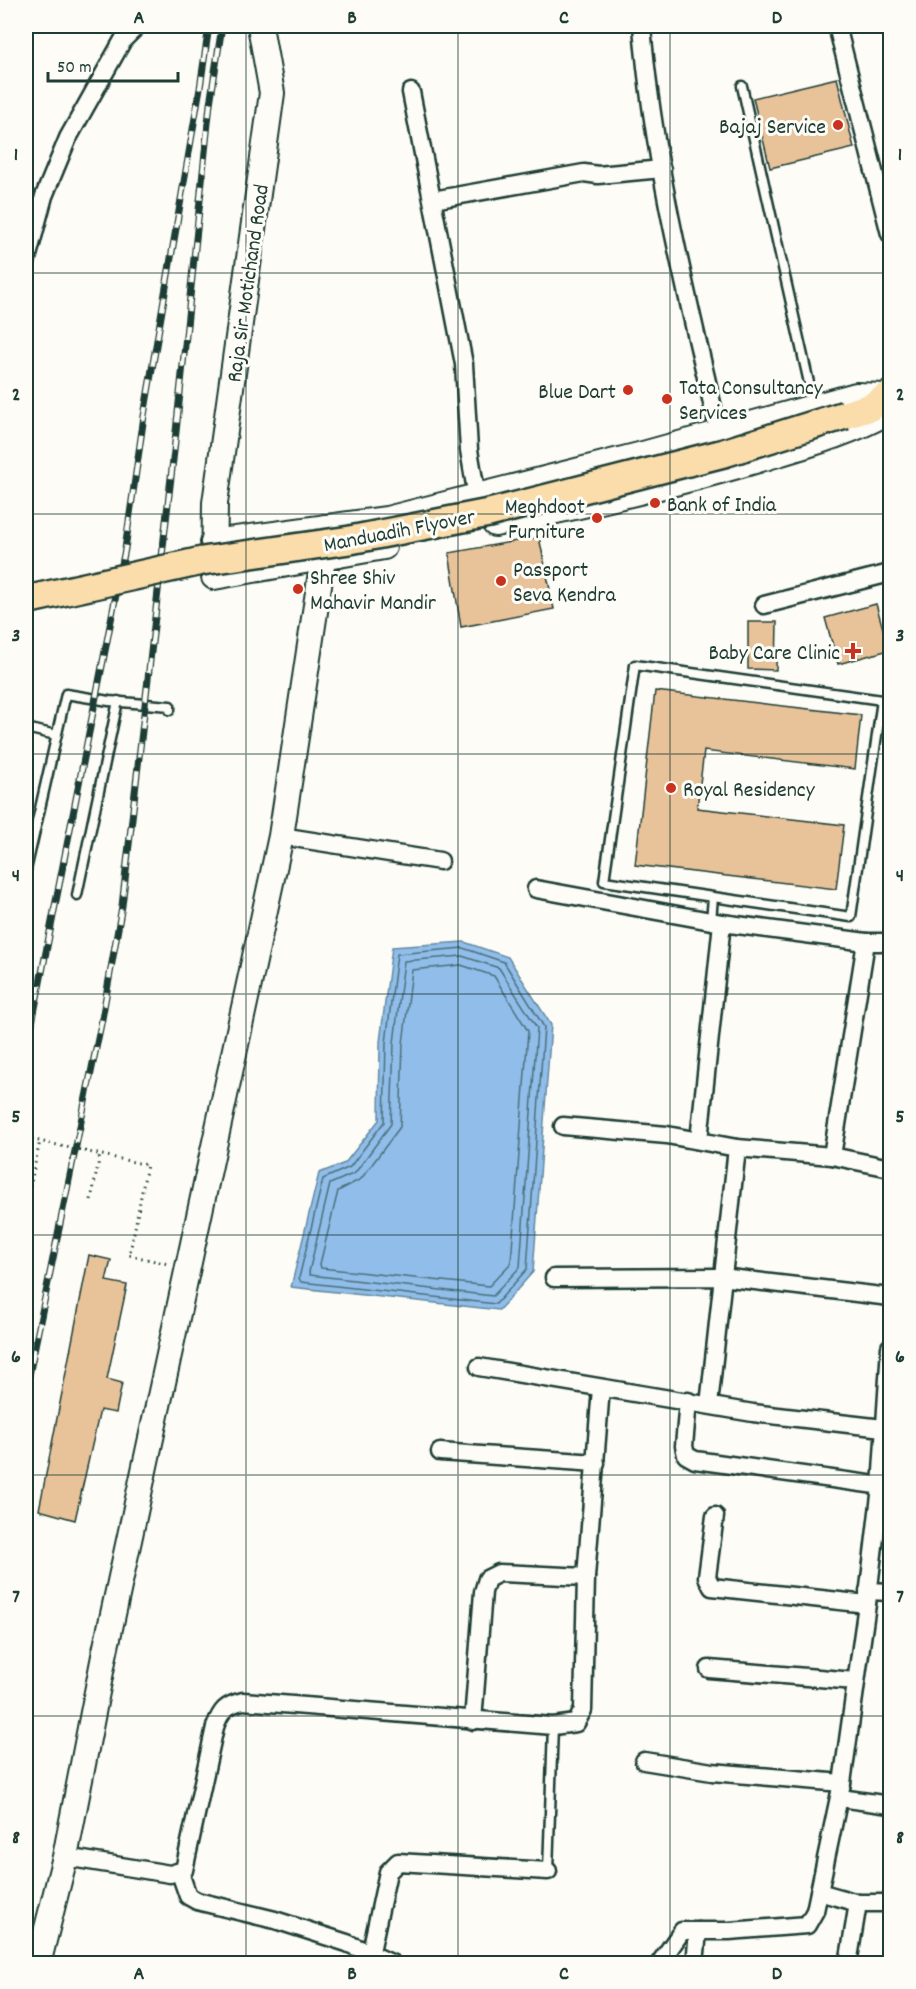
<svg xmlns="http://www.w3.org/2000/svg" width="916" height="1989" viewBox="0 0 916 1989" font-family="Dekko,sans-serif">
	<rect width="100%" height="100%" fill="#fdfcf7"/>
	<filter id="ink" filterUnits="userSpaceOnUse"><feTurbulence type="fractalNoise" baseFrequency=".0167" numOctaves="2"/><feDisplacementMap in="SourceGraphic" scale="12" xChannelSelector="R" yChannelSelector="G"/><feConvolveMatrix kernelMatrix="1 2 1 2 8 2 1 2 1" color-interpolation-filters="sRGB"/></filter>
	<g filter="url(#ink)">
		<path fill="#90bde9" stroke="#638aa1" stroke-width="1.5" d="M464,942L508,957L551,1025L533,1272L499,1310L291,1287L319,1173L345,1163L379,1120L380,1042L392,947Z"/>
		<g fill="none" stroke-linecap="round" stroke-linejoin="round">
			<g stroke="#4c707c" stroke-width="1.5">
				<path d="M463,948L504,962L544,1027L527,1269L496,1304L301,1282L299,1278L323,1179L350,1167L384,1122L386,1043L397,954Z"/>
				<path d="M462,956L499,968L537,1028L520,1267L493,1296L310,1275L309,1272L330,1184L355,1173L391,1124L394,1043L404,961Z"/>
				<path d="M461,965L494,976L528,1031L511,1263L489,1286L321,1268L320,1264L338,1191L361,1179L400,1127L403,1044L412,970Z"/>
			</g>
		</g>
		<g fill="#e8c299" stroke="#1f3d34" stroke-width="1.5">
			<path d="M837,78L854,148L770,168L753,98Z"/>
			<path d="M539,537L554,609L461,627L449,553Z"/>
			<path d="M876,604L889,650L838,664L825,618Z"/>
			<path d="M748,622H777L776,670L748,669Z"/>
			<path d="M655,691L861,715L855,769L704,751L697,808L844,825L836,889L635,865Z"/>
			<path d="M89,1255L111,1260L106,1281L127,1285L107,1379L122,1383L116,1413L100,1410L75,1520L39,1510Z"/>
		</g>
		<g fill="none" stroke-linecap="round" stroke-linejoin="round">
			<g stroke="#1f3d34" stroke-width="13">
				<g id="lane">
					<path d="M742,86L814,405"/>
					<path d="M26,728L56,735"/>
					<path d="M26,870L66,694L109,701L170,706V710"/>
					<path d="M77,895L118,701"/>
					<path d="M711,921L713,897L604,881L635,665L882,700L851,917L713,897"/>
					<path d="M548,1871L553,1726"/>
				</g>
			</g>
			<g stroke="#1f3d34" stroke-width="21">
				<g id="street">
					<path d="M642,26C653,163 688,299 719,433"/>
					<path d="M837,26L890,234"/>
					<path d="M411,92L464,364L469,450L477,497"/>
					<path d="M433,200L584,173L598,175L662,169"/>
					<path d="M26,263L44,196L68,138L123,40L137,26"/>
					<path d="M764,605L890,573"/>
					<path d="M281,836L440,861"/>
					<path d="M536,889L722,923L866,942L832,1156"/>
					<path d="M866,942H890"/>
					<path d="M563,1126L667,1135L737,1148L832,1156L890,1168"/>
					<path d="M699,1140L722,923"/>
					<path d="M554,1278L721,1277L890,1297"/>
					<path d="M479,1367L753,1413L883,1428"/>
					<path d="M688,1401L684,1446L686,1455L695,1460L890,1487"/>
					<path d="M709,1405L737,1148"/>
					<path d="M440,1452L596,1463"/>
					<path d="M715,1516L707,1577L712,1587L867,1604"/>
					<path d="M868,1591L890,1592"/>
					<path d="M709,1669L855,1681"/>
					<path d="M473,1721L483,1592L487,1579L499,1573L586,1577"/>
					<path d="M644,1761L712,1772L842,1783"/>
					<path d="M840,1798L890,1805"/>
					<path d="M65,1857L170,1874L184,1870L215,1727C221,1710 226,1705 243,1701L553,1726L576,1723L583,1710L586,1577L601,1388"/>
					<path d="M180,1873L188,1896L197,1901L275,1920L347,1943L393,1964"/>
					<path d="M819,1892L858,1903H890"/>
					<path d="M370,1956L388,1872L398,1862L548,1871"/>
					<path d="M659,1964L682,1931H729L807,1925L815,1911L842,1783L867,1604L881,1487L890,1347"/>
					<path d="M695,1964L698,1931"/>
					<path d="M848,1964L858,1903"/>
				</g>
			</g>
			<g stroke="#1f3d34" stroke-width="28">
				<g id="secondary">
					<path d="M260,26L272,93L215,503L214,577L384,547"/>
					<path d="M495,524C583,506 671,486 758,460C804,446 849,434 890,411"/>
					<path d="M213,542L387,519L643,454L856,395L886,396"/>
					<path d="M38,1964L65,1857L104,1656L281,836L323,559L325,527"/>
				</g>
			</g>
			<g stroke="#1f3d34" stroke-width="32">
				<path id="primary" d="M845,415L871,407L890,395"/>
			</g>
			<g stroke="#1f3d34" stroke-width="3" stroke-dasharray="1.5 4.5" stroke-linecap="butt">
				<path d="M30,1187L40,1141"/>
				<path d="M91,1200L100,1155"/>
				<path d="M133,1238L129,1255L168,1264"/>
			</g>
			<use href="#lane" stroke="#fdfcf7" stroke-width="8"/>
			<use href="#street" stroke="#fdfcf7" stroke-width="16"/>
			<use href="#secondary" stroke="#fdfcf7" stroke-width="24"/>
			<use href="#primary" stroke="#faddab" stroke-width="27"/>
			<g stroke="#1f3d34" stroke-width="7">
				<g id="rail">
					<path d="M26,1054L125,549L144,416L200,88L209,26"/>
					<path d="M26,1390L102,1019L122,906L174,451L210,104L222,26"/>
				</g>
			</g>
			<use href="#rail" stroke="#fdfcf7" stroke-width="4.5" stroke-dasharray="14" stroke-linecap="butt"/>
			<g stroke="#1f3d34" stroke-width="32" stroke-linecap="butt">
				<path id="primary-bridge" d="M26,600L202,561L350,540L489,513L724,453L845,415"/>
			</g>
			<path stroke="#1f3d34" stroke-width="3" stroke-dasharray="1.5 4.5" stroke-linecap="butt" d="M26,1138L147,1165L133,1238"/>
			<use href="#primary-bridge" stroke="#faddab" stroke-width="27"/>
		</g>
	</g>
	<path fill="none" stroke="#1f3d34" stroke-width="1.5" stroke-opacity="0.55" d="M246,26V1964M458,26V1964M670,26V1964M26,273H890M26,514H890M26,754H890M26,994H890M26,1235H890M26,1475H890M26,1716H890"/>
	<g fill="#c8321e" stroke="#fdfcf7" stroke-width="2">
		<circle cx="838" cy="125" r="6"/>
		<circle cx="628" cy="390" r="6"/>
		<circle cx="667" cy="399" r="6"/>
		<circle cx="655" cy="503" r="6"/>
		<circle cx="597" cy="518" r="6"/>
		<circle cx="501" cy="581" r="6"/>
		<circle cx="298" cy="589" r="6"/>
		<path d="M850 642h6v6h6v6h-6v6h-6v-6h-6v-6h6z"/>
		<circle cx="671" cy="788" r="6"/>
	</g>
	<g text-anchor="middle" stroke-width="6" stroke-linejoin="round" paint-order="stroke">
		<g font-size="22" fill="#1f3d34" stroke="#fdfcf7" text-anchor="start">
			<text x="826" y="133" text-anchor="end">Bajaj Service</text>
			<text x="679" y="394">Tata Consultancy<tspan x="679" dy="25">Services</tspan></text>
			<text x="616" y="398" text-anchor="end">Blue Dart</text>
			<text x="667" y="511">Bank of India</text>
			<text x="585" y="513" text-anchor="end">Meghdoot<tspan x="585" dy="25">Furniture</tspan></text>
			<text x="513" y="576">Passport<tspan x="513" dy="25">Seva Kendra</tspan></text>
			<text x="310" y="584">Shree Shiv<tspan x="310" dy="25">Mahavir Mandir</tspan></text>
			<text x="840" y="659" text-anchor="end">Baby Care Clinic</text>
			<text x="683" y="796">Royal Residency</text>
		</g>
		<g font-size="22" fill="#1f3d34" stroke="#fdfcf7">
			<text transform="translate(246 283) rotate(-82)" y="8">Raja Sir Motichand Road</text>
			<text transform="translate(399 529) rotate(-11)" y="8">Manduadih Flyover</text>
		</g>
	</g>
	<rect width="916" height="1989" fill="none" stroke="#fdfcf7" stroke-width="66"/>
	<path d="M48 72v9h130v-9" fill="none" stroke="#1f3d34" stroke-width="3"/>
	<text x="57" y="72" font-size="18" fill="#1f3d34" stroke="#fdfcf7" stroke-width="4.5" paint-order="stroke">50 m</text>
	<rect x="33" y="33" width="850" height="1923" fill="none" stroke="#1f3d34" stroke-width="2"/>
	<g font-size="20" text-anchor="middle" font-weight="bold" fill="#1f3d34">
		<text x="139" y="23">A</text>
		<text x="352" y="23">B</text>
		<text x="564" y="23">C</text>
		<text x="777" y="23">D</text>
		<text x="16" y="160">1</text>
		<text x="900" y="160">1</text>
		<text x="16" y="400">2</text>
		<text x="900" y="400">2</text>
		<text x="16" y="641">3</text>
		<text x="900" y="641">3</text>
		<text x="16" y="881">4</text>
		<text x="900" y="881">4</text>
		<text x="16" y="1122">5</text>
		<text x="900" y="1122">5</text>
		<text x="16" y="1362">6</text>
		<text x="900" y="1362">6</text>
		<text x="16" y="1602">7</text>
		<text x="900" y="1602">7</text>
		<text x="16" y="1843">8</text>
		<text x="900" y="1843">8</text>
		<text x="139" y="1979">A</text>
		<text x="352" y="1979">B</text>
		<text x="564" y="1979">C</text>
		<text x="777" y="1979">D</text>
	</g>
</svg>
